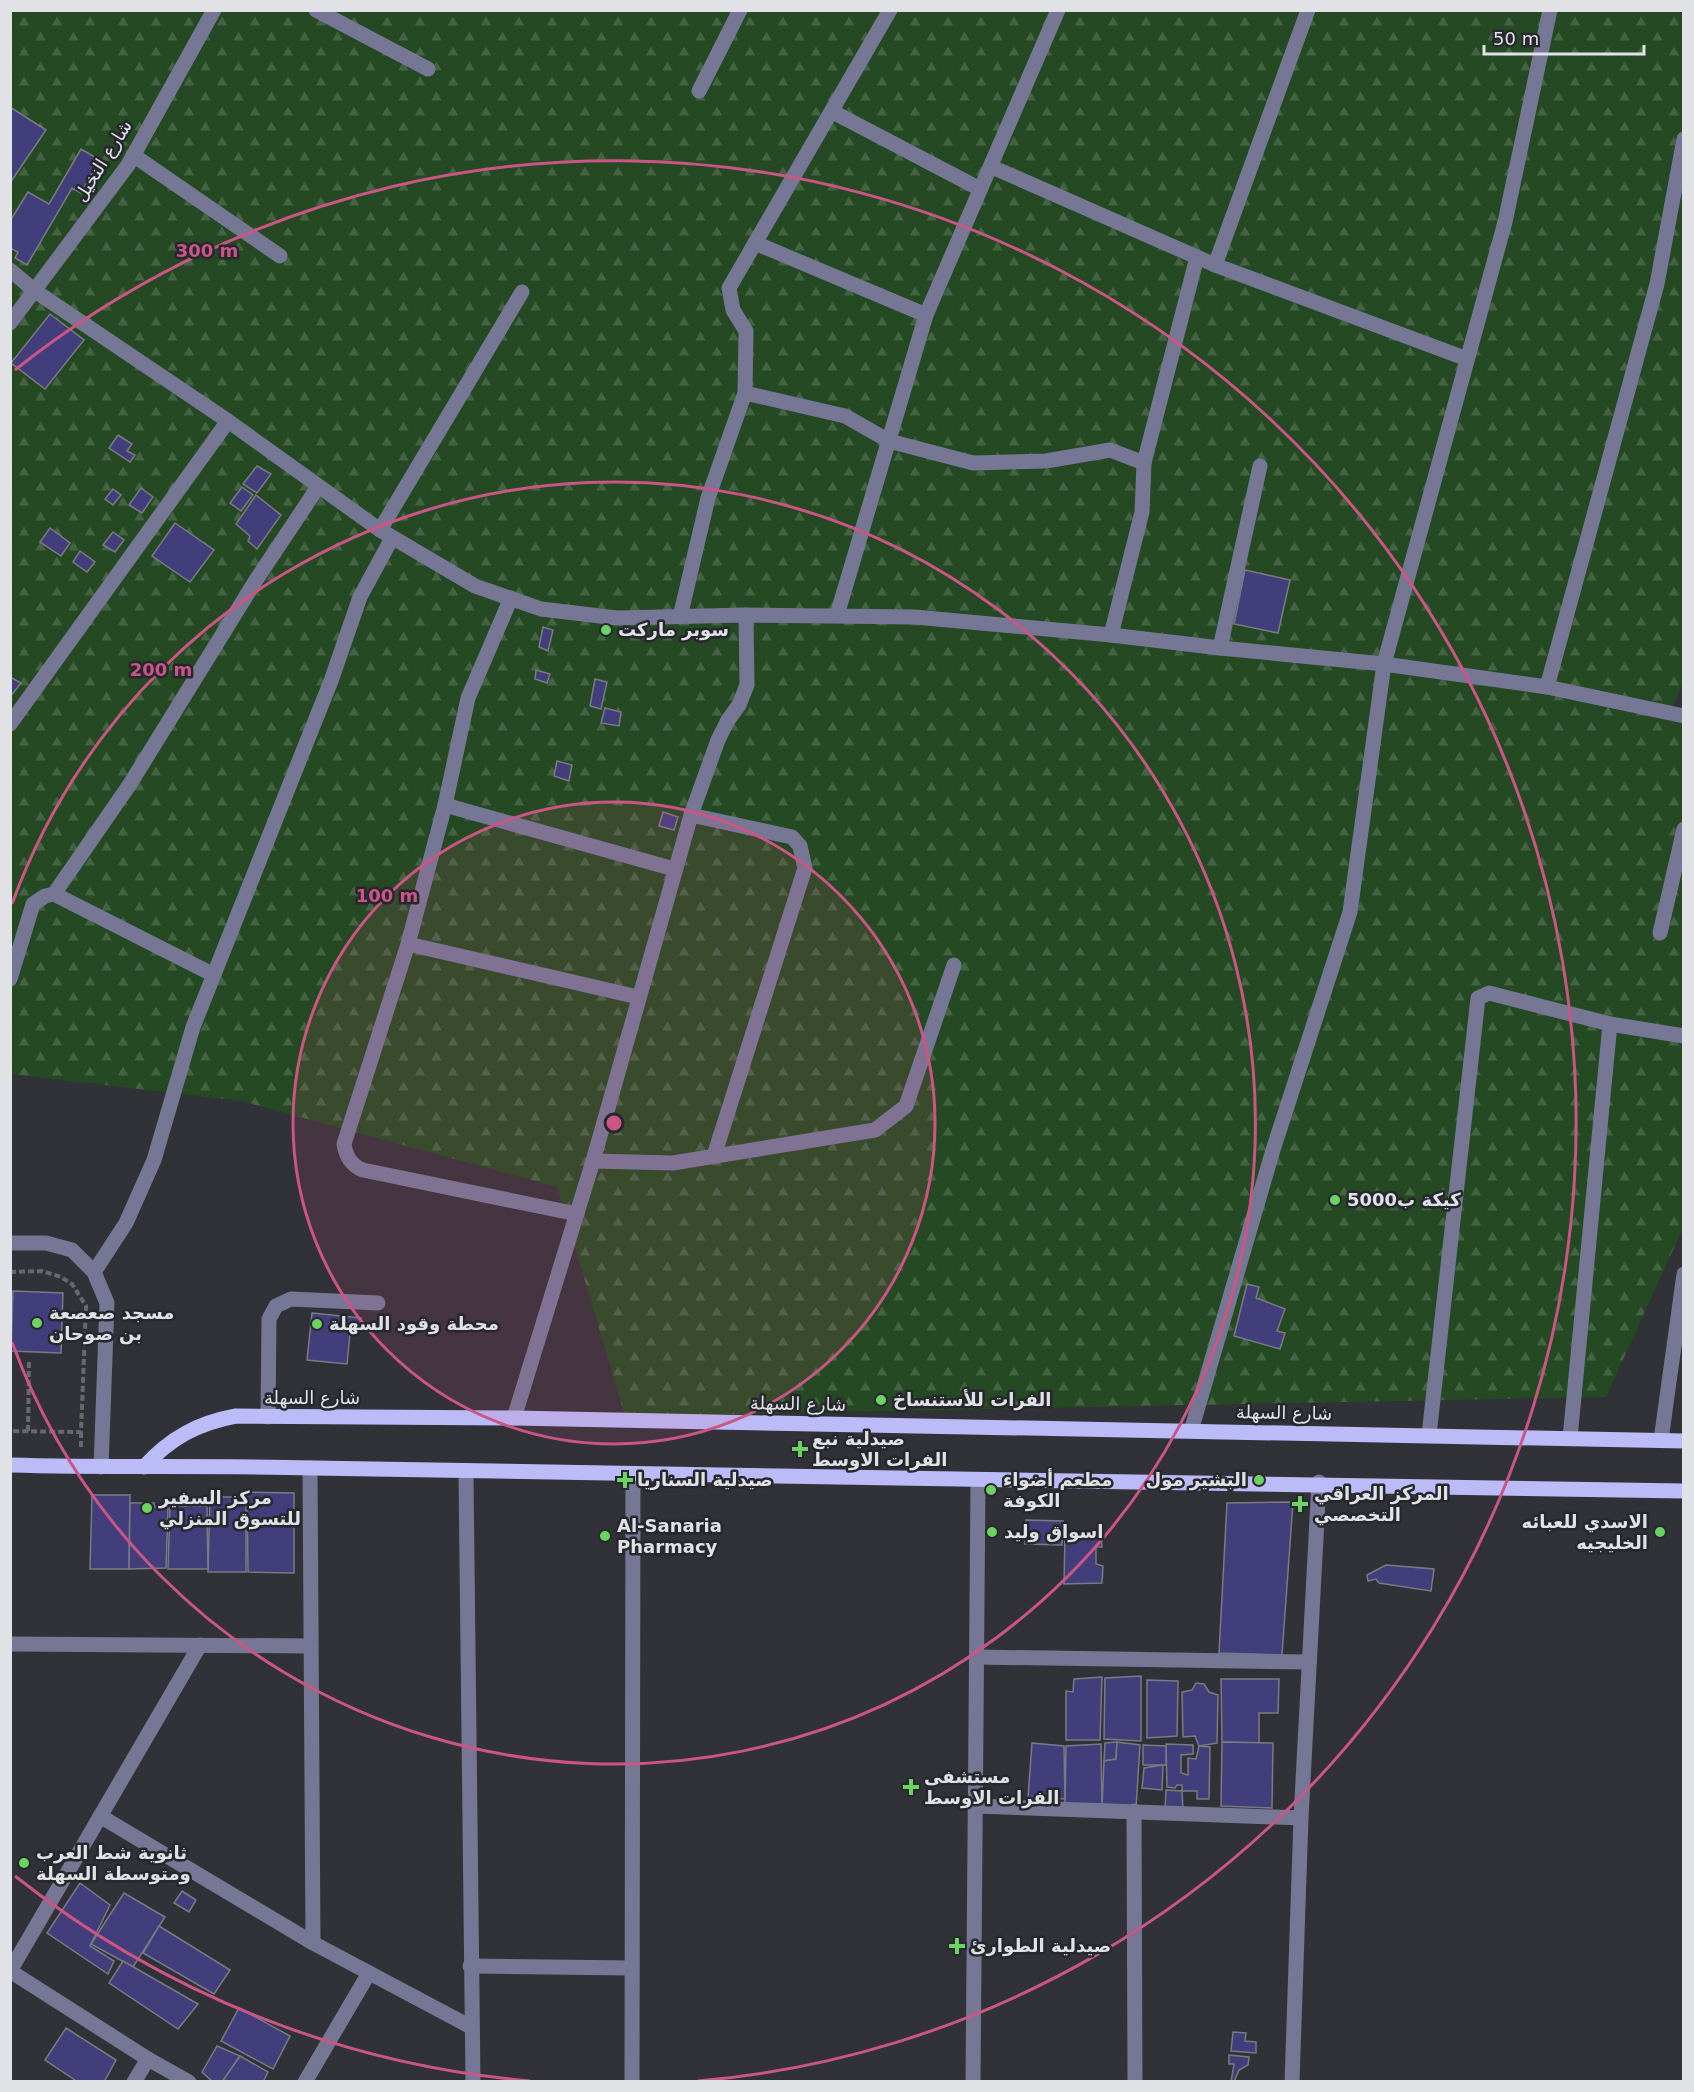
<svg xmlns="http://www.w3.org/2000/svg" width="1694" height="2092" viewBox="0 0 1694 2092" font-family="'DejaVu Sans',Cairo,sans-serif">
	<defs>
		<pattern id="forest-firs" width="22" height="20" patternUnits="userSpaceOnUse" patternTransform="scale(1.5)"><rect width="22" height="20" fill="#254922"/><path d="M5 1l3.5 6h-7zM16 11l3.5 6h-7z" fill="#446342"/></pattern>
	</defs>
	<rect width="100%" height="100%" fill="#313138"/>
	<path fill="url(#forest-firs)" d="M11,11H1683L1684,680L1672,708L1684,714L1683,1228L1606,1397L625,1416L557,1187L241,1101L11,1074Z"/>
	<g fill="#423e7b" stroke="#7a7b82" stroke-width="1.5">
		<path d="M10,107L46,130L10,183Z"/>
		<path d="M81,149L100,160L81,193L72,188L27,265L15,258L18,252L10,248V221L28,192L49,204Z"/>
		<path d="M50,314L84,340L45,389L11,363Z"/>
		<path d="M118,435L132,444L127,451L135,455L130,462L109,448Z"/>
		<path d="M257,466L271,474L257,493L243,484Z"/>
		<path d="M242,487L253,495L241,511L230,503Z"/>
		<path d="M141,488L153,497L142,513L129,505Z"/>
		<path d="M113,489L121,495L113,505L105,499Z"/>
		<path d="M256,495L281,515L257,549L248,541L250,536L236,524Z"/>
		<path d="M175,523L214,550L190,582L152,556Z"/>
		<path d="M50,528L70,543L61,556L40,542Z"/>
		<path d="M113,532L124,540L115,552L103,545Z"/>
		<path d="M80,551L95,562L87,572L73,562Z"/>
		<path d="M1245,570L1290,580L1278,633L1234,624Z"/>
		<path d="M543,627L553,630L548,651L539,647Z"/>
		<path d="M536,670L550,674L547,683L535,679Z"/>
		<path d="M10,677L21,683L10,697Z"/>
		<path d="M595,679L607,682L601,709L590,706Z"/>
		<path d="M605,708L621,712L619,726L601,723Z"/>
		<path d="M557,761L572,765L569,781L554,776Z"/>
		<path d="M663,812L678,817L674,830L659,826Z"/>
		<path d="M1247,1284L1259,1287L1256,1298L1285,1309L1277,1331L1285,1333L1280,1349L1234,1336Z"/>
		<path d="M13,1291L63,1293L61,1353L11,1351Z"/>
		<path d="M312,1313L361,1318L360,1325L351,1324L347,1364L307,1360Z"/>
		<path d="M247,1492L294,1493V1573L248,1572Z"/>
		<path d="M92,1495H130L129,1569H90Z"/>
		<path d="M210,1497H246V1572H208Z"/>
		<path d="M1293,1502L1282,1655L1219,1653L1227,1503Z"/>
		<path d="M130,1503H154L155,1507L168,1508L166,1568L129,1569Z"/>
		<path d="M170,1506H207L208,1569H168Z"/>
		<path d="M1026,1520L1063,1521L1062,1545L1025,1544Z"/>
		<path d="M1065,1533L1101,1534L1102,1547H1096V1564L1103,1566L1102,1583L1064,1584Z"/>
		<path d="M1386,1565L1434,1569L1431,1591L1379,1583L1376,1579L1368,1581L1367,1575Z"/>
		<path d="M1141,1676V1741L1104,1739L1105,1678Z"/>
		<path d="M1102,1677L1100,1740H1066V1691L1073,1692L1074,1679Z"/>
		<path d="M1221,1679H1279L1278,1713H1259V1743L1222,1742Z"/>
		<path d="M1147,1680L1178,1681L1177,1736L1147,1738Z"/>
		<path d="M1196,1683L1204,1684L1209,1692L1218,1695L1217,1743L1199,1746L1195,1736L1183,1737L1182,1692L1192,1690Z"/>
		<path d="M1117,1742L1116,1759L1104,1761L1105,1743Z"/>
		<path d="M1117,1742L1140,1745L1136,1808L1102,1807L1104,1761L1116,1759Z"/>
		<path d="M1222,1742L1273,1743L1272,1808L1221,1806Z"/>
		<path d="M1032,1743L1064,1746L1065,1799L1028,1797Z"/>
		<path d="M1101,1744L1102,1807L1065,1806L1066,1746Z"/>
		<path d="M1166,1744L1193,1745V1754L1181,1755V1773L1188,1775V1758L1196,1759L1199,1746L1210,1747L1209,1799H1197V1791H1182V1785H1177L1175,1788L1167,1787Z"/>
		<path d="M1143,1745L1166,1746V1765H1143Z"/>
		<path d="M1163,1765L1162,1790L1142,1788L1144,1768Z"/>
		<path d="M1166,1790L1182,1791L1183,1811L1165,1808Z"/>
		<path d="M80,1883L110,1905L90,1946L114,1961L108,1974L47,1933Z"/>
		<path d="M182,1891L196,1900L189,1912L174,1903Z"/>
		<path d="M124,1893L165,1917L133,1967L91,1944Z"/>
		<path d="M159,1926L230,1970L214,1994L143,1953Z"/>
		<path d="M123,1961L198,2004L178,2029L109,1983Z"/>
		<path d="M239,2008L290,2036L273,2069L221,2041Z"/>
		<path d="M66,2028L116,2060L104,2082H78L45,2060Z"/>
		<path d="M1233,2032L1246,2033L1245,2041L1256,2042V2053L1231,2051Z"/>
		<path d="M217,2046L240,2056L222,2082H213L202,2072Z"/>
		<path d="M1229,2055L1249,2057L1248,2065L1239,2070L1234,2082H1231L1234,2064H1229Z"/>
		<path d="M240,2056L268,2072L263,2082H222Z"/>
	</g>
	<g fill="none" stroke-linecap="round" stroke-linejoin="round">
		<g stroke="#68686f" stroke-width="4" stroke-dasharray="6 3" stroke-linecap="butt">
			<path d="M10,1272L42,1271L61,1277L72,1284L86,1306L81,1432L10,1431"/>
			<path d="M28,1431L29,1362"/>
			<path d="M81,1432V1449"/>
		</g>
		<g stroke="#767794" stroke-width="15">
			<path d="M316,10L428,69"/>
			<path d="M699,91L740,10"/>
			<path d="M833,112L980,189"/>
			<path d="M133,155L280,256"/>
			<path d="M992,167L1215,265L1467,359"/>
			<path d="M755,243L926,315"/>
			<path d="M1215,265L1308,10"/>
			<path d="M10,270L35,291L228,421L380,530L475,586L541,609L617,618L746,615L915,617L1111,635L1220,648L1384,664L1547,687L1684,716"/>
			<path d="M10,323L128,165L214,10"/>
			<path d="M745,393L746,331L733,310L729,288L890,10"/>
			<path d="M1144,463L1197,257"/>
			<path d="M380,530L522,292"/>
			<path d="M511,598L468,698L445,805L408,944L344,1144C346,1157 351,1165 363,1170L577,1214"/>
			<path d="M837,615L926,315L1058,10"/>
			<path d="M680,617L708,498L745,393L845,416L889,441L973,463L1046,461L1110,450L1144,463L1142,512L1111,635"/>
			<path d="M1220,648L1260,466"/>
			<path d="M1547,687L1657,284L1684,139"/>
			<path d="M10,724L228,421"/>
			<path d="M445,805L674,869"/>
			<path d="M691,815L792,837L800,846L805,868L714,1156"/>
			<path d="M54,894L130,784L256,580L318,487"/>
			<path d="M1660,933L1684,829"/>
			<path d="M408,944L638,997"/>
			<path d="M10,979L33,904L45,896L54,894L214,975"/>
			<path d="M593,1161L673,1163L875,1130L906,1106L954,965"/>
			<path d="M10,1243H46L72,1250L94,1272L107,1303L101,1467"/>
			<path d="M94,1272L126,1223L154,1160L193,1027L331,681L360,597L392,538"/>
			<path d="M268,1417L269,1319L276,1306L291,1299L378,1303"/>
			<path d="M514,1418L593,1161L691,815L718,740L728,720L739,705L747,685L746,615"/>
			<path d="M1191,1431L1273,1150L1350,912L1384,664L1505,222L1550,10"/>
			<path d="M1429,1435L1478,998L1489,993L1610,1024L1684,1036"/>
			<path d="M1570,1438L1610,1024"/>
			<path d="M1661,1440L1684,1274"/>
			<path d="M310,1468L313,1943"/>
			<path d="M466,1474L473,2082"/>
			<path d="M10,1644L311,1646"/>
			<path d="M976,1657L1309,1662"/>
			<path d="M975,1806L1301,1818"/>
			<path d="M1134,1811L1135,2082"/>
			<path d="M100,1816L313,1943L471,2027"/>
			<path d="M470,1966L631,1968"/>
			<path d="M10,1971L200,1645"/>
			<path d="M10,1971L148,2059L189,2082"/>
			<path d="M134,2082L148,2059"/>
			<path d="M305,2082L369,1973"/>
			<path d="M632,2082L633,1477"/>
			<path d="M973,2082L978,1482"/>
			<path d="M1292,2082L1301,1818L1319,1482"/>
		</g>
		<g stroke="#babbf7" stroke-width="15">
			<path d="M10,1465C111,1468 212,1465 313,1468C770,1480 1227,1480 1684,1491"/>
			<path d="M144,1467C170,1438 198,1423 236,1416L514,1418L1684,1441"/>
		</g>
	</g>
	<circle cx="614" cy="1123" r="321" fill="#cb5585" fill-opacity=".12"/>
	<g fill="none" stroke="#cb5585" stroke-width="3">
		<circle cx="614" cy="1123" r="321"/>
		<path d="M12 904A641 641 0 1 1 12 1342"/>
		<path d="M530 2081A962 962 0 0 1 15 1876M15 370A962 962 0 1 1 698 2081"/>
	</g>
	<g fill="#6bd362" stroke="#27272e" stroke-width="2">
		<circle cx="606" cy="630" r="6"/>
		<circle cx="1335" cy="1200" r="6"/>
		<circle cx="37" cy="1323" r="6"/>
		<circle cx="317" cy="1324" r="6"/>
		<circle cx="881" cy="1400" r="6"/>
		<path d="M797 1440h6v6h6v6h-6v6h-6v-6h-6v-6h6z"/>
		<path d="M622 1471h6v6h6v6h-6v6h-6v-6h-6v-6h6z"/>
		<circle cx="1259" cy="1480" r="6"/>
		<circle cx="991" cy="1490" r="6"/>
		<path d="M1297 1495h6v6h6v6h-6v6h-6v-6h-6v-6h6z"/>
		<circle cx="147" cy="1508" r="6"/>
		<circle cx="992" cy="1532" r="6"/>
		<circle cx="1660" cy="1532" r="6"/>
		<circle cx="605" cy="1536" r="6"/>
		<path d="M908 1778h6v6h6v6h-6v6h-6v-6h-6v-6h6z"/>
		<circle cx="24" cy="1863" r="6"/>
		<path d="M954 1937h6v6h6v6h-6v6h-6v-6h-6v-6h6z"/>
	</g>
	<g text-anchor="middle" stroke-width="5" stroke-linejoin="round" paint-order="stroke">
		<g font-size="18" fill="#e1e2e6" stroke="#27272e">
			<text transform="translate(103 161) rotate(-58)" y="6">شارع النخيل</text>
			<text x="312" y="1404">شارع السهلة</text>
			<text transform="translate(798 1404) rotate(1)" y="6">شارع السهلة</text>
			<text transform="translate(1284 1413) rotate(1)" y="6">شارع السهلة</text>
		</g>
		<g font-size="18" font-weight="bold" fill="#e1e2e6" stroke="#27272e" text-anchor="start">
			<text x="618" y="636">سوبر ماركت</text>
			<text x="1347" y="1206">كيكة ب5000</text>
			<text x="49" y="1319">مسجد صعصعة<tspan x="49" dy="21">بن صوحان</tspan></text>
			<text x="329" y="1330">محطة وقود السهلة</text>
			<text x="893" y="1406">الفرات للأستنساخ</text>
			<text x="812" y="1445">صيدلية نبع<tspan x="812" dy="21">الفرات الاوسط</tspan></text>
			<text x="637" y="1486">صيدلية السناريا</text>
			<text x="1003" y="1486">مطعم أضواء<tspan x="1003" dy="21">الكوفة</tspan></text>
			<text x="1247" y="1486" text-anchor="end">البشير مول</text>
			<text x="1314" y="1500">المركز العراقي<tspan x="1314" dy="21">التخصصي</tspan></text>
			<text x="159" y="1504">مركز السفير<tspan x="159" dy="21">للتسوق المنزلي</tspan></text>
			<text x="1648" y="1528" text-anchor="end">الاسدي للعبائه<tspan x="1648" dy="21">الخليجيه</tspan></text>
			<text x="617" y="1532">Al-Sanaria<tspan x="617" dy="21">Pharmacy</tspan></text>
			<text x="1004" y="1538">اسواق وليد</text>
			<text x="924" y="1783">مستشفى<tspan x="924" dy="21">الفرات الاوسط</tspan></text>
			<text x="36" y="1859">ثانوية شط العرب<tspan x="36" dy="21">ومتوسطة السهلة</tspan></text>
			<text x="970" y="1952">صيدلية الطوارئ</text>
		</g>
	</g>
	<circle cx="614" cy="1123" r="9" fill="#cb5585" stroke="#27272e" stroke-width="3"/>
	<g font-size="18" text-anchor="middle" font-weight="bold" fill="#cb5585" stroke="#27272e" stroke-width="5" stroke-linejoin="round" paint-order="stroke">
		<text x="207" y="257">300 m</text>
		<text x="161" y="676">200 m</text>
		<text x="387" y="902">100 m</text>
	</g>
	<rect width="1694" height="2092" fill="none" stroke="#e1e2e6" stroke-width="24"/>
	<path d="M1484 45v9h160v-9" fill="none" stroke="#e1e2e6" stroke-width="3"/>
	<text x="1493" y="45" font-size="18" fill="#e1e2e6" stroke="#27272e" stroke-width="4.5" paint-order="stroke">50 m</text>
</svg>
